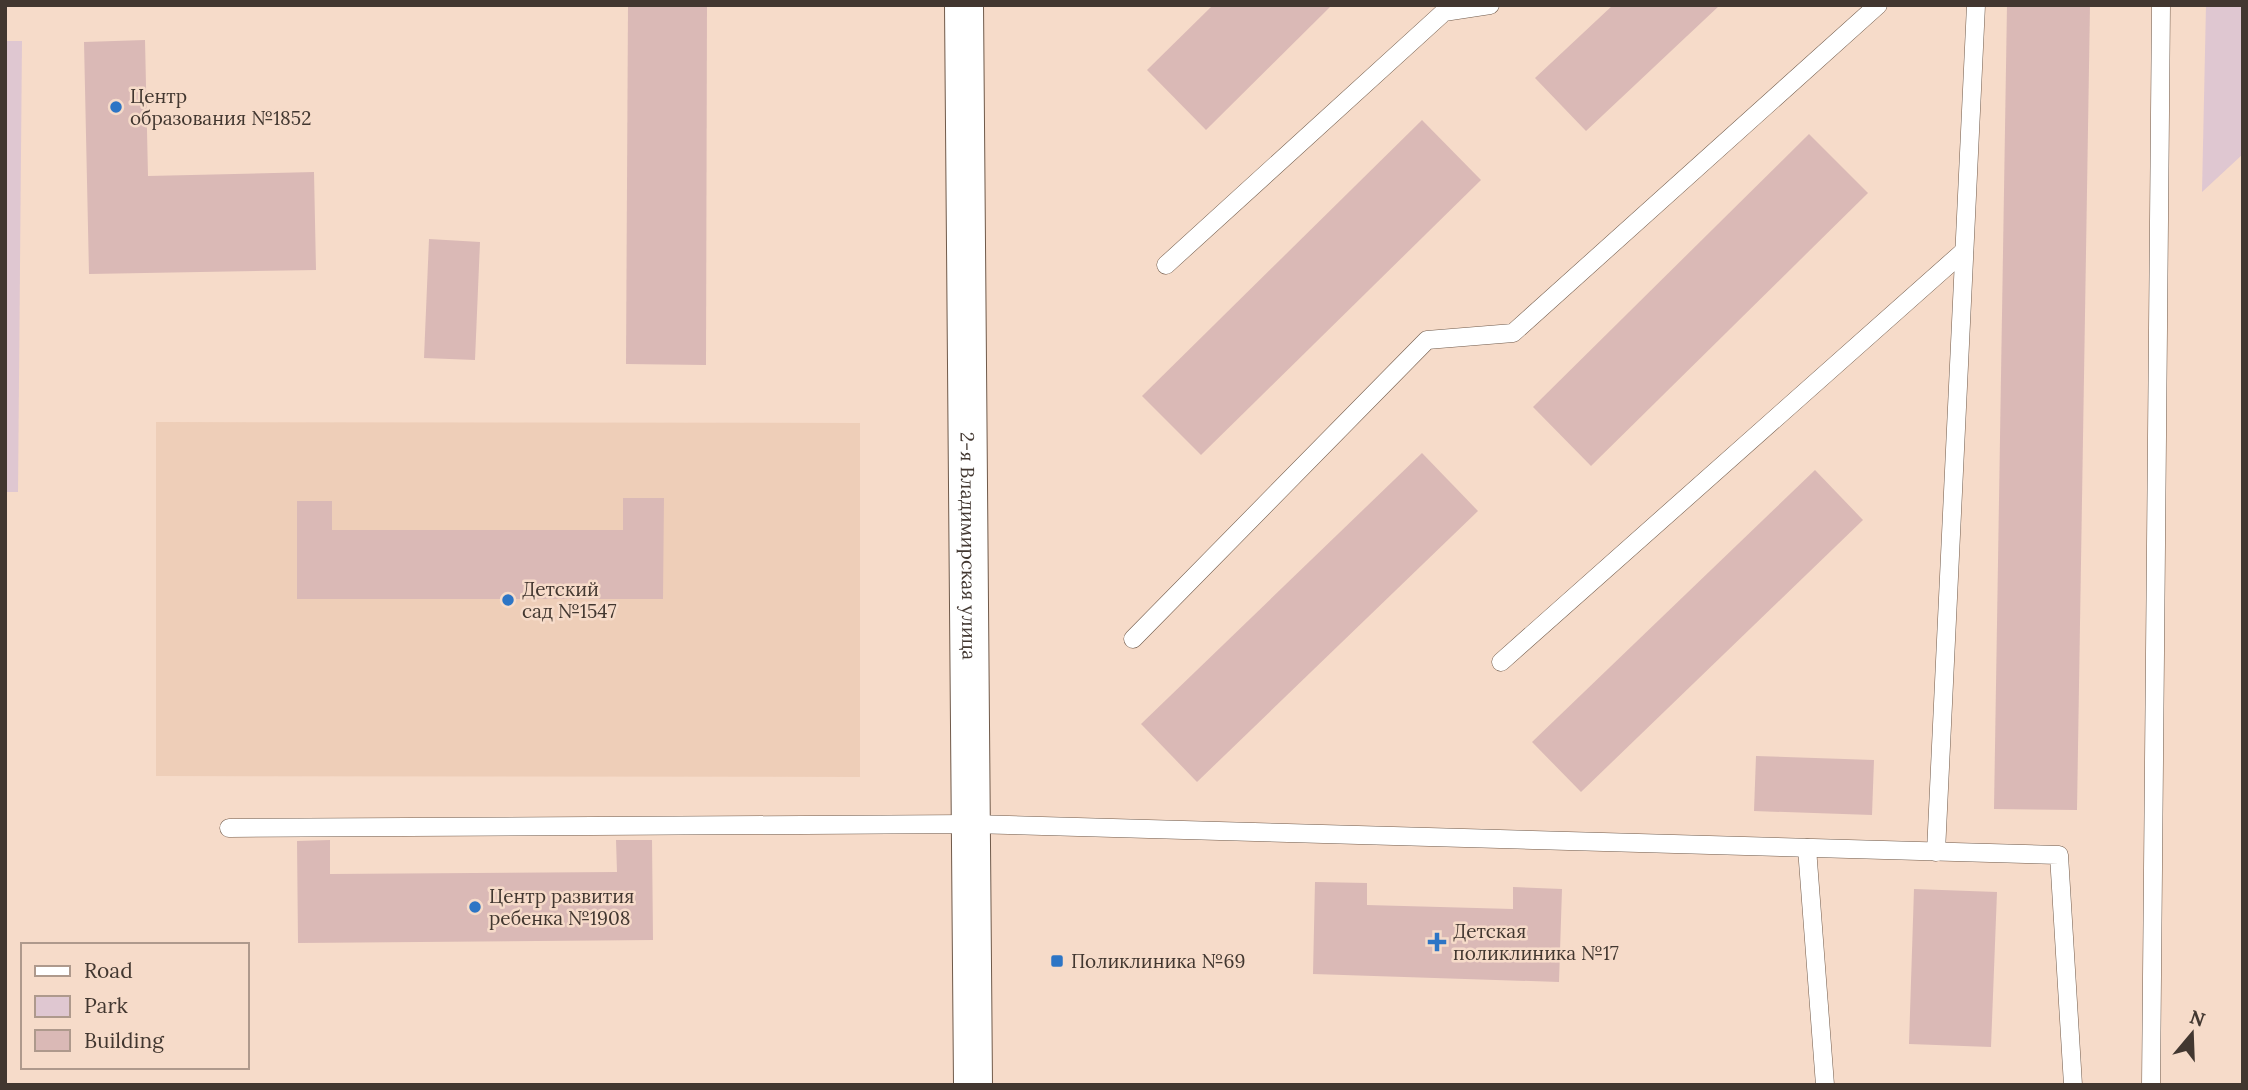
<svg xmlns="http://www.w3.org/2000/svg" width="2248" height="1090" viewBox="0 0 2248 1090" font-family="Lora,serif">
	<rect width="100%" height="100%" fill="#f6dbc9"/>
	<path fill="#eeceb8" d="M156,422L860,423V777L156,776Z"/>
	<g fill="#dfc7d1">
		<path d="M2206,5H2243V154L2202,192Z"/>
		<path d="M5,41H22L18,492H5Z"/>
	</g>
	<g fill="#dab9b6">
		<path d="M628,5H707L706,365L626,364Z"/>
		<path d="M1213,5H1332L1206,130L1147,70Z"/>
		<path d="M1613,5H1720L1586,131L1535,78Z"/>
		<path d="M2007,5H2090L2077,810L1994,809Z"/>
		<path d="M145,40L148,176L314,172L316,270L89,274L84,42Z"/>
		<path d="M1422,120L1481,180L1201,455L1142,396Z"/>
		<path d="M1809,134L1868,193L1591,466L1533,407Z"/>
		<path d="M429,239L480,242L475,360L424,358Z"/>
		<path d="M1422,453L1478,511L1197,782L1141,724Z"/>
		<path d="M1815,470L1863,520L1581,792L1532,742Z"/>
		<path d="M623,498H664L663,599H297V501H332V530H623Z"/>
		<path d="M1756,756L1874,760L1872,815L1754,811Z"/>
		<path d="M330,840V874L617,872L616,840H652L653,940L298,943L297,841Z"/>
		<path d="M1315,882L1367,883V905L1513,909V887L1562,889L1559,982L1313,974Z"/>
		<path d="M1914,889L1997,892L1991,1047L1909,1044Z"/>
	</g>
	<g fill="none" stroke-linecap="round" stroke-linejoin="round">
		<g stroke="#705a4a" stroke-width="19">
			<g id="service">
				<path d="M1166,265L1444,12L1490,5"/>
				<path d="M1133,639L1427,340L1513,333L1878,5"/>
				<path d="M1501,662L1964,251"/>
				<path d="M229,828L971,824L2059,855L2073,1085"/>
				<path d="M1807,848L1825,1085"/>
				<path d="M1936,852L1976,5"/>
				<path d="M2151,1085L2161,5"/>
			</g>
		</g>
		<g stroke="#705a4a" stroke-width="40">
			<g id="tertiary">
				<path id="s1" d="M964,5L973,1085"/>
			</g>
		</g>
		<use href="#service" stroke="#fff" stroke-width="18"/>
		<use href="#tertiary" stroke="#fff" stroke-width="38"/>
	</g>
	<g fill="#2d75c5" stroke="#f6dbc9" stroke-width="2.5">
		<circle cx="116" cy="107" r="7"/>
		<circle cx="508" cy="600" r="7"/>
		<circle cx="475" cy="907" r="7"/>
		<path d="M1433.5 931.5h7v7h7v7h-7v7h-7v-7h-7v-7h7z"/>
		<rect x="1050" y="954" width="14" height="14" rx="3.5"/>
	</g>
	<g text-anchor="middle" stroke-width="5" stroke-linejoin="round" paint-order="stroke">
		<g font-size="19" fill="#423730" stroke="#f6dbc9" text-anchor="start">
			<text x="130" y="103">Центр<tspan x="130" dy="22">образования №1852</tspan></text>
			<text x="522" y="596">Детский<tspan x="522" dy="22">сад №1547</tspan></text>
			<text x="489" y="903">Центр развития<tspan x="489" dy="22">ребенка №1908</tspan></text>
			<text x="1453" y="938">Детская<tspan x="1453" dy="22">поликлиника №17</tspan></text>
			<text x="1071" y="968">Поликлиника №69</text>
		</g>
		<g font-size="19" fill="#423730" stroke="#f6dbc9">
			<text dy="7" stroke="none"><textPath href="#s1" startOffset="541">2-я Владимирская улица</textPath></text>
		</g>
	</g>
	<rect width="2248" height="1090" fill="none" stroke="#423730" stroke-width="14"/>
	<rect x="21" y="943" width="228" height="126" fill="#f6dbc9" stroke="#ae998c" stroke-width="2"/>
	<rect x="35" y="966" width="35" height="10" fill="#ffffff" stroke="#ae998c" stroke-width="2"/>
	<text x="84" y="978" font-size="21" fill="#423730">Road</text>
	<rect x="35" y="996" width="35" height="21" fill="#dfc7d1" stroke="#ae998c" stroke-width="2"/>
	<text x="84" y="1013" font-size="21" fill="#423730">Park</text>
	<rect x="35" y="1030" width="35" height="21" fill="#dab9b6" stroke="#ae998c" stroke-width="2"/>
	<text x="84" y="1048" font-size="21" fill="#423730">Building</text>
	<g transform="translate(2192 1034) rotate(19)" stroke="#f6dbc9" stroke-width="5" paint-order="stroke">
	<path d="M0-5L12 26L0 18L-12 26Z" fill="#423730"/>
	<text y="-10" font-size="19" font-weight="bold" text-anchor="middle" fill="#423730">N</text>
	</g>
</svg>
